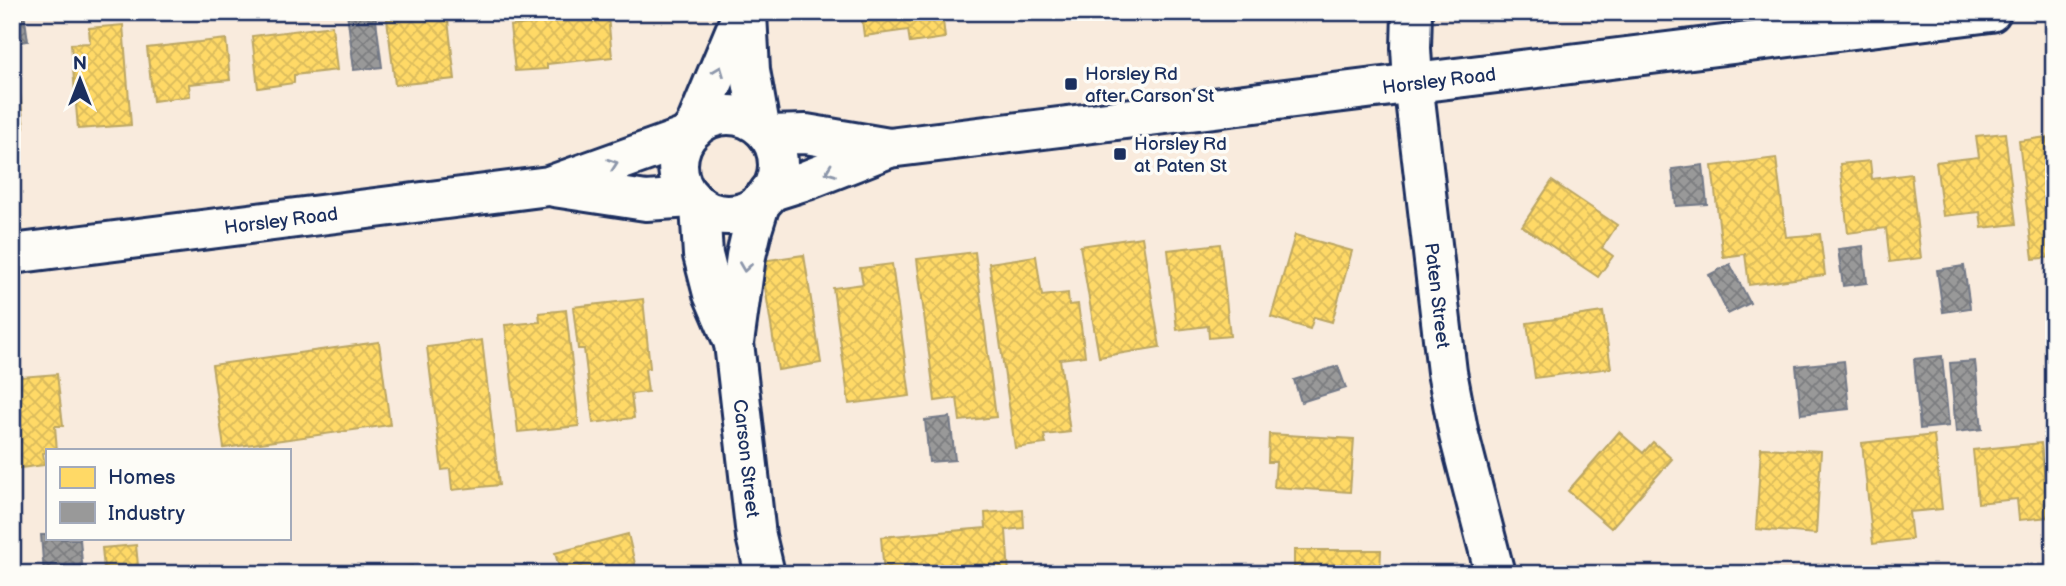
<svg xmlns="http://www.w3.org/2000/svg" width="2066" height="586" viewBox="0 0 2066 586" font-family="'Balsamiq Sans',sans-serif">
	<defs>
		<pattern id="homes-cross-hatch" width="8" height="8" patternUnits="userSpaceOnUse" patternTransform="scale(1.75)"><rect width="8" height="8" fill="#ffd966"/><path d="M0 0l8 8M0 8l8-8" fill="none" stroke="#dabb5b"/></pattern>
		<pattern id="industry-cross-hatch" width="8" height="8" patternUnits="userSpaceOnUse" patternTransform="scale(1.75)"><rect width="8" height="8" fill="#999"/><path d="M0 0l8 8M0 8l8-8" fill="none" stroke="#7c7d80"/></pattern>
	</defs>
	<rect width="100%" height="100%" fill="#f9ebdd"/>
	<filter id="ink" filterUnits="userSpaceOnUse"><feTurbulence type="fractalNoise" baseFrequency=".0143" numOctaves="2"/><feDisplacementMap in="SourceGraphic" scale="14" xChannelSelector="R" yChannelSelector="G"/><feConvolveMatrix kernelMatrix="1 2 1 2 8 2 1 2 1" color-interpolation-filters="sRGB"/></filter>
	<g filter="url(#ink)">
		<g fill="url(#homes-cross-hatch)" stroke="#bba664" stroke-width="2">
			<path d="M391,12H447L455,79L395,85L387,19H392Z"/>
			<path d="M861,12H942L945,38L910,43L908,30L864,36Z"/>
			<path d="M608,16L612,57L547,64V69L515,71L510,26Z"/>
			<path d="M123,25L131,125L78,129L71,44L90,43L89,28Z"/>
			<path d="M332,26L337,70L294,75V83L258,88L252,36Z"/>
			<path d="M226,39L230,80L189,84L190,96L153,101L147,48Z"/>
			<path d="M18,77L24,128L12,129V78Z"/>
			<path d="M2005,133L2016,224L1982,228L1980,212L1943,216L1936,162L1979,157L1976,136Z"/>
			<path d="M2047,137L2050,161H2054V257L2033,259L2019,141Z"/>
			<path d="M1776,158L1786,237L1820,234L1825,275L1749,285L1745,254L1723,257L1712,166Z"/>
			<path d="M1870,161L1872,179L1911,174L1921,258L1890,262L1886,228L1848,233L1840,164Z"/>
			<path d="M1552,181L1617,225L1602,248L1613,256L1598,277L1522,226Z"/>
			<path d="M1295,235L1352,251L1332,322L1314,317L1310,329L1271,317Z"/>
			<path d="M1142,237L1160,347L1099,357L1080,246Z"/>
			<path d="M1220,244L1230,336L1209,338L1208,326L1177,330L1168,250Z"/>
			<path d="M975,252L996,417L960,421L957,398L935,401L917,259Z"/>
			<path d="M804,255L821,363L778,370L761,261Z"/>
			<path d="M1036,256L1042,296L1068,293L1069,305L1078,304L1085,356L1060,359L1070,432L1044,435L1046,444L1015,448L989,263Z"/>
			<path d="M892,264L910,396L849,404L833,288L863,284L860,268Z"/>
			<path d="M643,299L650,368L645,369L648,392L631,394L634,418L593,423L584,349H578L573,307Z"/>
			<path d="M566,310L579,426L518,432L505,325L540,322L539,313Z"/>
			<path d="M1603,312L1611,368L1535,378L1527,323Z"/>
			<path d="M482,340L499,485L452,490L450,469L442,470L427,347Z"/>
			<path d="M379,342L390,425L224,448L212,365Z"/>
			<path d="M12,369H20L21,377L57,374L63,426H55L57,451L43,453L45,465L12,469Z"/>
			<path d="M2054,384V480L2046,385Z"/>
			<path d="M1619,432L1643,453L1653,442L1672,459L1611,528L1568,491Z"/>
			<path d="M1269,434L1354,439L1350,492L1274,487L1276,462H1268Z"/>
			<path d="M1934,435L1942,509L1909,512L1912,539L1873,544L1862,443Z"/>
			<path d="M2041,443L2049,517L2019,520L2017,499L1978,503L1973,450Z"/>
			<path d="M1761,448L1821,451L1816,534L1756,529Z"/>
			<path d="M1023,510L1024,528L1006,530L1009,574H884L881,537L986,528L985,513Z"/>
			<path d="M628,534L636,568L618,574H561L555,553Z"/>
			<path d="M136,545L138,565L104,569L102,548Z"/>
			<path d="M1294,550H1381L1380,574H1294Z"/>
			<path d="M412,566L414,574H356Z"/>
		</g>
		<g fill="url(#industry-cross-hatch)" stroke="#737987" stroke-width="2">
			<path d="M12,12H24L28,41L12,43Z"/>
			<path d="M347,12H375L382,67L354,70Z"/>
			<path d="M1703,165L1707,204L1676,206L1672,169Z"/>
			<path d="M1863,246L1867,283L1843,286L1838,249Z"/>
			<path d="M1730,264L1750,303L1728,314L1709,275Z"/>
			<path d="M1964,266L1970,308L1943,312L1937,270Z"/>
			<path d="M1942,356L1949,426L1920,429L1914,359Z"/>
			<path d="M1844,361L1849,409L1801,414L1796,366Z"/>
			<path d="M1975,361L1982,429L1956,432L1950,363Z"/>
			<path d="M1338,366L1346,388L1301,402L1294,380Z"/>
			<path d="M950,417L955,460L929,462L925,420Z"/>
			<path d="M41,535H47V539H80L83,574H44Z"/>
		</g>
		<g fill="none" stroke-linecap="round" stroke-linejoin="round">
			<g stroke="#1b2f5e" stroke-width="44">
				<g id="street">
					<path id="s1" d="M1412,12L1411,48L1413,82L1447,372L1459,435L1495,574"/>
					<path d="M768,135L806,134L889,148"/>
					<path d="M554,187L646,201L691,198"/>
					<path id="s2" d="M769,192L807,180L889,148L1991,12"/>
					<path id="s3" d="M12,254L549,186L686,137"/>
				</g>
			</g>
			<g stroke="#1b2f5e" stroke-width="44">
				<g id="secondary">
					<path d="M747,14L750,70L760,126"/>
					<circle cx="728" cy="165" r="50"/>
					<path d="M694,129L743,12"/>
					<path id="s4" d="M761,201L752,230L746,256L734,343L756,536L765,574"/>
					<path d="M700,206L703,255L713,294L734,343"/>
				</g>
			</g>
			<use href="#street" stroke="#fdfcf7" stroke-width="38"/>
			<use href="#secondary" stroke="#fdfcf7" stroke-width="38"/>
		</g>
		<defs><path id="oneway-chevron" d="M-2-3.5L2.5 0L-2 3.5" fill="none" stroke-width="1.6" stroke-linecap="round" stroke-linejoin="round" transform="scale(1.75)"/></defs>
		<g stroke="#8c96aa">
			<use href="#oneway-chevron" transform="translate(719 71) rotate(-69)"/>
			<use href="#oneway-chevron" transform="translate(613 164) rotate(-19)"/>
			<use href="#oneway-chevron" transform="translate(830 171) rotate(159)"/>
			<use href="#oneway-chevron" transform="translate(745 267) rotate(98)"/>
		</g>
	</g>
	<g fill="#1b2f5e" stroke="#fdfcf7" stroke-width="2.5">
		<rect x="1064" y="77" width="14" height="14" rx="3.5"/>
		<rect x="1113" y="147" width="14" height="14" rx="3.5"/>
	</g>
	<g text-anchor="middle" stroke-width="7" stroke-linejoin="round" paint-order="stroke">
		<g font-size="19" fill="#1b2f5e" stroke="#fdfcf7" text-anchor="start">
			<text x="1085" y="80">Horsley Rd<tspan x="1085" dy="22">after Carson St</tspan></text>
			<text x="1134" y="150">Horsley Rd<tspan x="1134" dy="22">at Paten St</tspan></text>
		</g>
		<g font-size="19" fill="#1b2f5e" stroke="#fdfcf7">
			<text dy="7" stroke="none"><textPath href="#s2" startOffset="682">Horsley Road</textPath></text>
			<text dy="7" stroke="none"><textPath href="#s3" startOffset="271">Horsley Road</textPath></text>
			<text dy="7" stroke="none"><textPath href="#s1" startOffset="285">Paten Street</textPath></text>
			<text dy="7" stroke="none"><textPath href="#s4" startOffset="261">Carson Street</textPath></text>
		</g>
	</g>
	<rect width="2066" height="586" fill="none" stroke="#fdfcf7" stroke-width="42"/>
	<rect x="21" y="21" width="2024" height="544" fill="none" stroke="#1b2f5e" stroke-width="2.5" filter="url(#ink)"/>
	<rect x="46" y="449" width="245" height="91" fill="#fdfcf7" stroke="#a3aaba" stroke-width="2"/>
	<rect x="60" y="467" width="35" height="21" fill="#ffd966" stroke="#a3aaba" stroke-width="2"/>
	<text x="108" y="484" font-size="21" fill="#1b2f5e">Homes</text>
	<rect x="60" y="502" width="35" height="21" fill="#999999" stroke="#a3aaba" stroke-width="2"/>
	<text x="108" y="520" font-size="21" fill="#1b2f5e">Industry</text>
	<g transform="translate(80 80)" stroke="#fdfcf7" stroke-width="5" paint-order="stroke">
	<path d="M0-5L12 26L0 18L-12 26Z" fill="#1b2f5e"/>
	<text y="-10" font-size="19" font-weight="bold" text-anchor="middle" fill="#1b2f5e">N</text>
	</g>
</svg>
